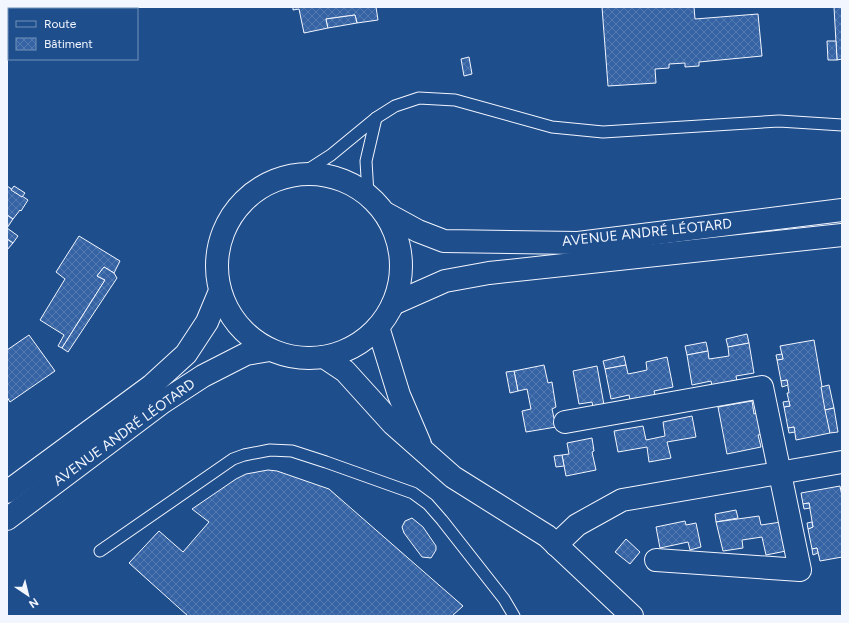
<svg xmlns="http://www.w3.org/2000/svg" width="849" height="623" viewBox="0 0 849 623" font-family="Figtree,sans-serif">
	<defs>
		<pattern id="building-cross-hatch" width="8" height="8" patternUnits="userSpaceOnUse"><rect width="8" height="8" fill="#3563a3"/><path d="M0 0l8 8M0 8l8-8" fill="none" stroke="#537ab1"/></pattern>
	</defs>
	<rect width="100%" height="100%" fill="#1f4e8c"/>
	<g fill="url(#building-cross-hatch)" stroke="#f2f6ff">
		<path d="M293,7H376L378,20L357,23L355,15L326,19L328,28L304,33L299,9L293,10Z"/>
		<path d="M602,7H694L695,19L758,14L762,56L699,62V66L685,67V63L669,64V68L655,69L656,83L608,86Z"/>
		<path d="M834,7H842V59L837,60Z"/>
		<path d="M355,15L357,23L328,28L326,19Z"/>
		<path d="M827,41H836L837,60H828Z"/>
		<path d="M469,57L472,74L464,76L461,59Z"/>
		<path d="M7,186L28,200L21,211L20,210L13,219L7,215Z"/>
		<path d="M14,186L25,193L22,197L11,190Z"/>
		<path d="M7,215L13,219L7,228Z"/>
		<path d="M7,228L18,236L13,243L7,239Z"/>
		<path d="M79,236L120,261L114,273L104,267L97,276L105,280L62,348L58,346L64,335L40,320L65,279L56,272Z"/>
		<path d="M7,239L13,243L7,250Z"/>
		<path d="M104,267L114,273L117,278L68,352L62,348L105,280L97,276Z"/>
		<path d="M747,334L749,343L728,347L726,339Z"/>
		<path d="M29,335L55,371L10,402L7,397V350Z"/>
		<path d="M814,340L830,433L796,440L794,427L788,428L784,407L790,406L787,393H789L787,380L781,381L777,360L783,359L780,346Z"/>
		<path d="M706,342L708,351L687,355L685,346Z"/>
		<path d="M749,343L754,373L736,376L737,381L712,386L711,381L692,385L687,355L708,351L709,359L729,356L728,347Z"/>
		<path d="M782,354L783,359L777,360L776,355Z"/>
		<path d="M624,356L626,365L605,369L603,361Z"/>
		<path d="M667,357L673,387L654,391L655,395L630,400L629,395L611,399L605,369L626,365L628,374L638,372L647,370L646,362Z"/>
		<path d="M544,365L548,383L552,382L554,395L556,407L552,409L556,427L526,432L522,411L531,409L527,389L518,391L514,371Z"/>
		<path d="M597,366L604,405L593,407L592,402L579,404L573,371Z"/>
		<path d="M514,371L518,391L510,393L506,372Z"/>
		<path d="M787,380L788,385L782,387L781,381Z"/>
		<path d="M829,385L834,408L825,410L821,387Z"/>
		<path d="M752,401L754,414L760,412L764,434L758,435L761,447L727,454L718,407Z"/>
		<path d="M789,401L790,406L784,407L783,402Z"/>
		<path d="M834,408L838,432L830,433L825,410Z"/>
		<path d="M692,416L696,437L667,442L671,458L649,462L647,447L618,452L614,431L643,426L646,440L665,436L663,422Z"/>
		<path d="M794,427L795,432L789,433L788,428Z"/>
		<path d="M592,438L594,451L592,452L596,470L566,476L562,455L569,454L567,443Z"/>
		<path d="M562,455L564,466L556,467L554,456Z"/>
		<path d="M268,470L277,471L329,489L463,606L452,616H188L129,563L159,531L183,552L209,522L192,509L236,479L246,474Z"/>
		<path d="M840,486L842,496V557L820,561L817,548L812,549L808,529L813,527L809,503L803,504L801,493Z"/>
		<path d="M809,503L810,508L804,509L803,504Z"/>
		<path d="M736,510L738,518L716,522L715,514Z"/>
		<path d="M759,516L761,525L781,522L786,551L766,555L762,537L742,540L743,548L723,551L716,522Z"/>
		<path d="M412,518L423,527L436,546V550L431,558L422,557L404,533L402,527L405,521Z"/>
		<path d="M685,521L686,525L696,523L701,547L690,550L688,542L660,548L656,527Z"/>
		<path d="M812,522L813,527L808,529L807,523Z"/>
		<path d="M626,539L640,552L630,564L615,552Z"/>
		<path d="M817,548L818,553L813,555L812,549Z"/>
	</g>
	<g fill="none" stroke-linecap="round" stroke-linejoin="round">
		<g stroke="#f2f6ff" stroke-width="13">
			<g id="service">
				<path d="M303,173L331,155L376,118L395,106L419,98L455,100L552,127L603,132L779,121L842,125"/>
				<path d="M368,194L366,161L376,118"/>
				<path d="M100,551L233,459L244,455L270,450L292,451L326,462L413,493L428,504L442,520L504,599L514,616"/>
			</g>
		</g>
		<g stroke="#f2f6ff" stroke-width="24">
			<g id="minor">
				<path d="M378,327L399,395L420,444"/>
				<path d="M324,357L345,371L393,424L453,477L547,536L632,616"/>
				<path d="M565,422L762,387L800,570L656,560"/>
				<path d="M556,545L577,525L622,500L842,462"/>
			</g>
		</g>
		<g stroke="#f2f6ff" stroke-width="24">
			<g id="secondary">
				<circle cx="309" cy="266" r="92"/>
				<path d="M385,213L418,231L444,241L578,243L842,210"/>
				<path d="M393,304L445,281L489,273L842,235"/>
				<path d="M7,492L151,386L186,354L207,322L220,291"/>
				<path d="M7,519L163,402L203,376L246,354L270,350"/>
			</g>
		</g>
		<use href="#service" stroke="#1f4e8c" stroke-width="11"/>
		<use href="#minor" stroke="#1f4e8c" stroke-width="22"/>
		<use href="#secondary" stroke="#1f4e8c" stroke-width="22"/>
	</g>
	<g text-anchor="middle" stroke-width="3" stroke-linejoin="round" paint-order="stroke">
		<g font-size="14" fill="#f2f6ff" stroke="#1f4e8c">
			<text transform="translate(647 232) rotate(-6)" y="5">AVENUE ANDRÉ LÉOTARD</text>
			<text transform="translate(124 432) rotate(-36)" y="5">AVENUE ANDRÉ LÉOTARD</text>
		</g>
	</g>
	<rect width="849" height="623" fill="none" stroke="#f2f6ff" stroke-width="16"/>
	<rect x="8" y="8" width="130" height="52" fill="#1f4e8c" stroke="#7391ba"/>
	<rect x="16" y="21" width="20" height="6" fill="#1f4e8c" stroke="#7391ba"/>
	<text x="44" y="28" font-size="12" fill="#f2f6ff">Route</text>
	<rect x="16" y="38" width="20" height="12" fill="url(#building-cross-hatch)" stroke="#7391ba"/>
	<text x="44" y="48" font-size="12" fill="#f2f6ff">Bâtiment</text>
	<g transform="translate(28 595) rotate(145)" stroke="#1f4e8c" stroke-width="3" paint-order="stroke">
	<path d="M0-3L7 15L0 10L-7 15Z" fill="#f2f6ff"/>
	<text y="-6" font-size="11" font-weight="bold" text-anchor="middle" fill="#f2f6ff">N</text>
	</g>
</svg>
